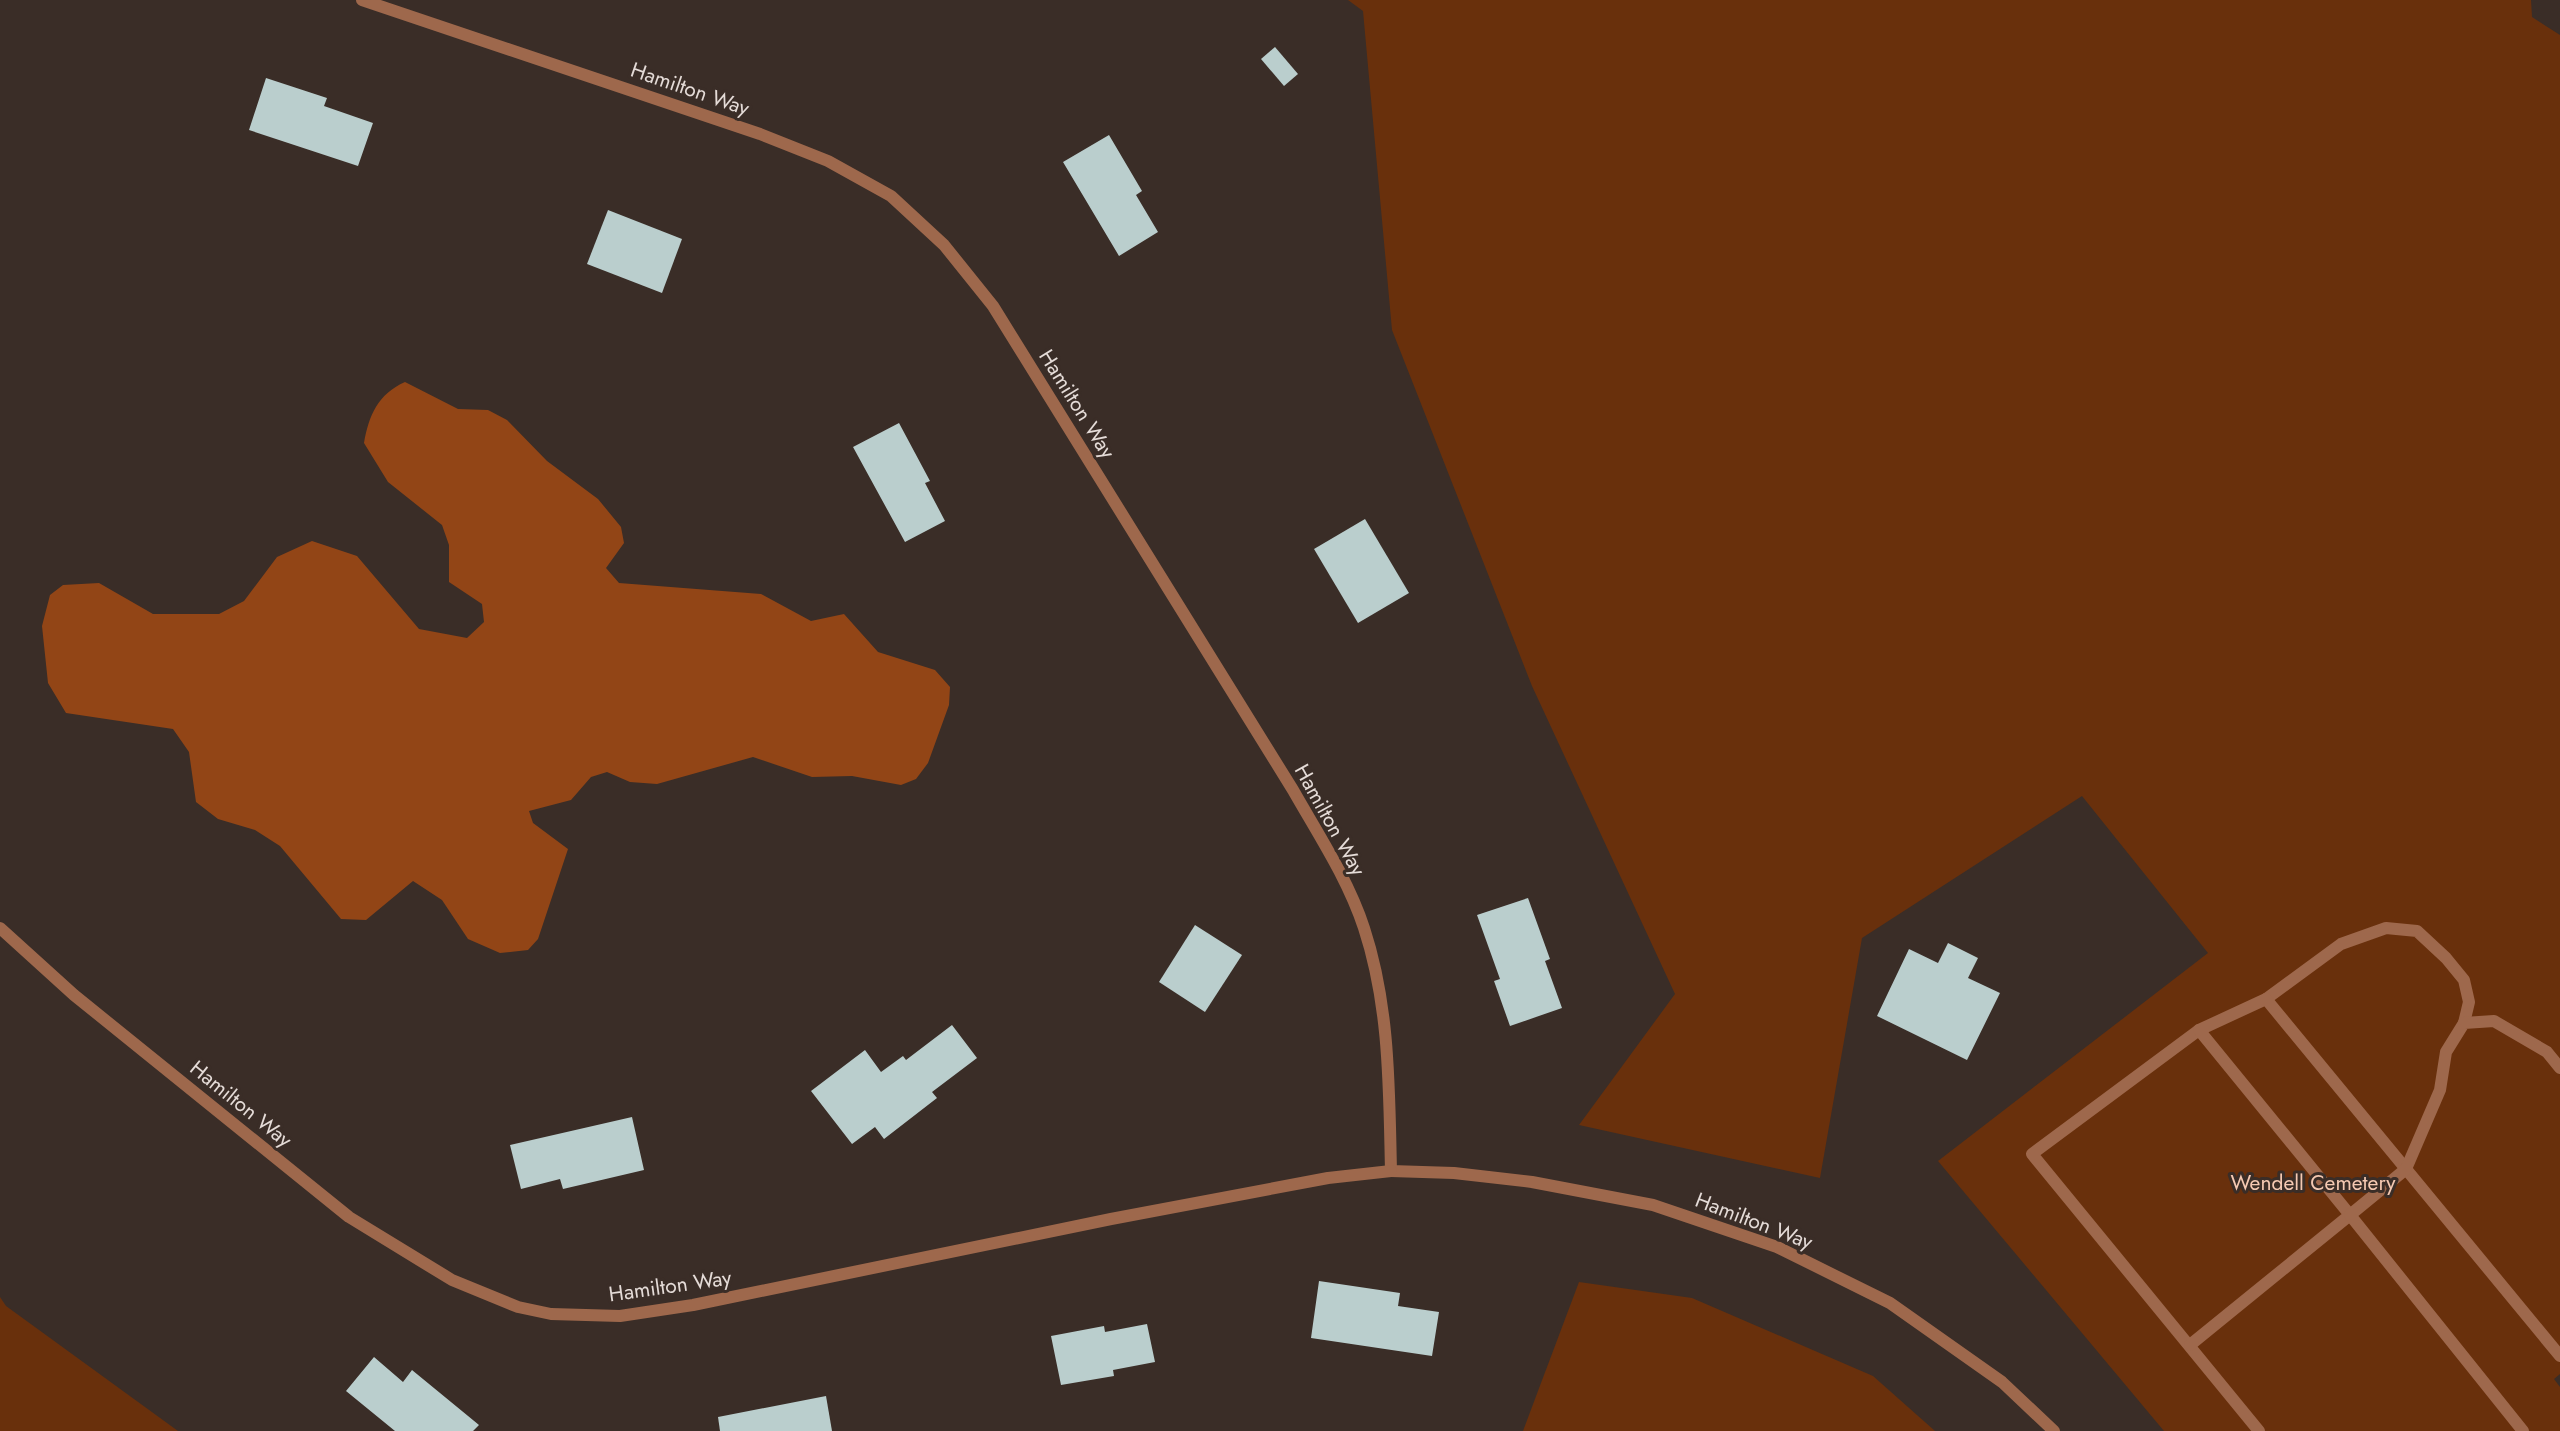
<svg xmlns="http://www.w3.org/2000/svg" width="2560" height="1431" viewBox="0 0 2560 1431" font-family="Jost,sans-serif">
	<rect width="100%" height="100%" fill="#3a2d27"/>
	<g fill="#69300c">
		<path d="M1348,0H2531L2532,17L2560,35V1374L2554,1379L2560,1387V1431H2164L1938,1161L2208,953L2082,796L1862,938L1820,1178L1579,1125L1675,994L1532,686L1392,330L1363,11Z"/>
		<path d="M1579,1282L1692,1298L1873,1376L1935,1431H1523Z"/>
		<path d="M0,1297L6,1306L178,1431H0Z"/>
	</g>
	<path fill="#924516" d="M405,382L458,409L488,410L507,420L547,461L598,499L621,527L624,543L606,568L619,583L761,594L811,621L844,614L878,652L935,670L950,687L949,705L928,763L916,779L901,785L852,776L812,777L753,757L657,784L630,782L607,772L591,777L571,800L529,811L533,823L568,849L538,939L528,950L500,953L468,939L442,900L413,881L366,920L341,919L280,846L255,830L218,819L196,802L189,752L173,729L66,713L48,683L42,626L50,595L63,585L99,583L153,614H219L244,601L277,557L312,541L357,556L419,629L467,638L484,622L482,604L449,582V545L442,525L388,482L364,443C369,415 378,394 405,382Z"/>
	<g fill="#bacecd">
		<path d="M1275,47L1298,74L1284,86L1261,59Z"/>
		<path d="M266,78L327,98L324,106L373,123L358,166L249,130Z"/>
		<path d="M1109,135L1142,191L1136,195L1158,232L1119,256L1063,162Z"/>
		<path d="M608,210L682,239L662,293L587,264Z"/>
		<path d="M899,423L930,481L925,483L945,521L905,542L853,447Z"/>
		<path d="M1365,519L1409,593L1358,623L1314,549Z"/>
		<path d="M1528,898L1550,959L1545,961L1562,1008L1510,1026L1494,981L1500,979L1477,915Z"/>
		<path d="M1195,925L1242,955L1205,1012L1159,982Z"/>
		<path d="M1948,943L1978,958L1968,978L2000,993L1967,1060L1877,1016L1909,949L1938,963Z"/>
		<path d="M952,1025L977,1058L932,1092L937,1098L884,1139L875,1127L852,1144L811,1091L865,1050L881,1072L903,1056L906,1060Z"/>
		<path d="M632,1117L644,1170L563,1189L560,1179L521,1189L510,1145Z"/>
		<path d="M1319,1281L1400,1293L1398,1306L1439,1312L1432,1356L1311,1338Z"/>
		<path d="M1147,1324L1155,1362L1113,1370L1114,1376L1061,1385L1051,1336L1104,1326L1105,1332Z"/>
		<path d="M374,1357L403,1382L412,1370L479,1425L473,1431H395L346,1391Z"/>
		<path d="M826,1396L832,1431H720L718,1417Z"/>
	</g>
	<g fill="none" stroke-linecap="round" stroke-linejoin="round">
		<g stroke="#9e684c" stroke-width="12">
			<path d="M2266,999L2341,944L2386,928L2417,931L2446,958L2464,980L2469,1002L2464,1023"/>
			<path d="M2199,1030L2032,1154L2259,1431"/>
			<path d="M2190,1345L2350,1215L2199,1030L2266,999L2560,1356"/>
			<path d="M2523,1431L2350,1215L2406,1169L2440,1090L2446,1052L2464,1023L2494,1021L2547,1052L2560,1068"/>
		</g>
		<g stroke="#9e684c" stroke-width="12">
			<path d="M362,0L760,134L828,161L891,196L944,245L993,306L1293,790C1318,834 1348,879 1364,928C1390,1007 1389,1089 1391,1171L1454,1173L1532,1182L1653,1205L1777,1247L1890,1303L2002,1382L2054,1431"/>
			<path d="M0,928L74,995L349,1217L452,1280L518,1307L551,1314L620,1316L693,1305L1111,1219L1328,1178L1391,1171"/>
		</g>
	</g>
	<g text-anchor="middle" stroke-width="6" stroke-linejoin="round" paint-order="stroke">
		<g font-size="21" fill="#e5dcd8" stroke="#3a2d27">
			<text transform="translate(690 89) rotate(19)" y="7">Hamilton Way</text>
			<text transform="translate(1077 404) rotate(58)" y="7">Hamilton Way</text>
			<text transform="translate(1330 820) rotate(61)" y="7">Hamilton Way</text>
			<text transform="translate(241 1104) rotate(39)" y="7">Hamilton Way</text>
			<text transform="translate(1754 1221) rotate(21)" y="7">Hamilton Way</text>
			<text transform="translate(670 1286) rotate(-8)" y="7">Hamilton Way</text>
		</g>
		<g font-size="21" fill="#f5c9b2" stroke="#3a2d27">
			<text x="2313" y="1190">Wendell Cemetery</text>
		</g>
	</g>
</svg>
